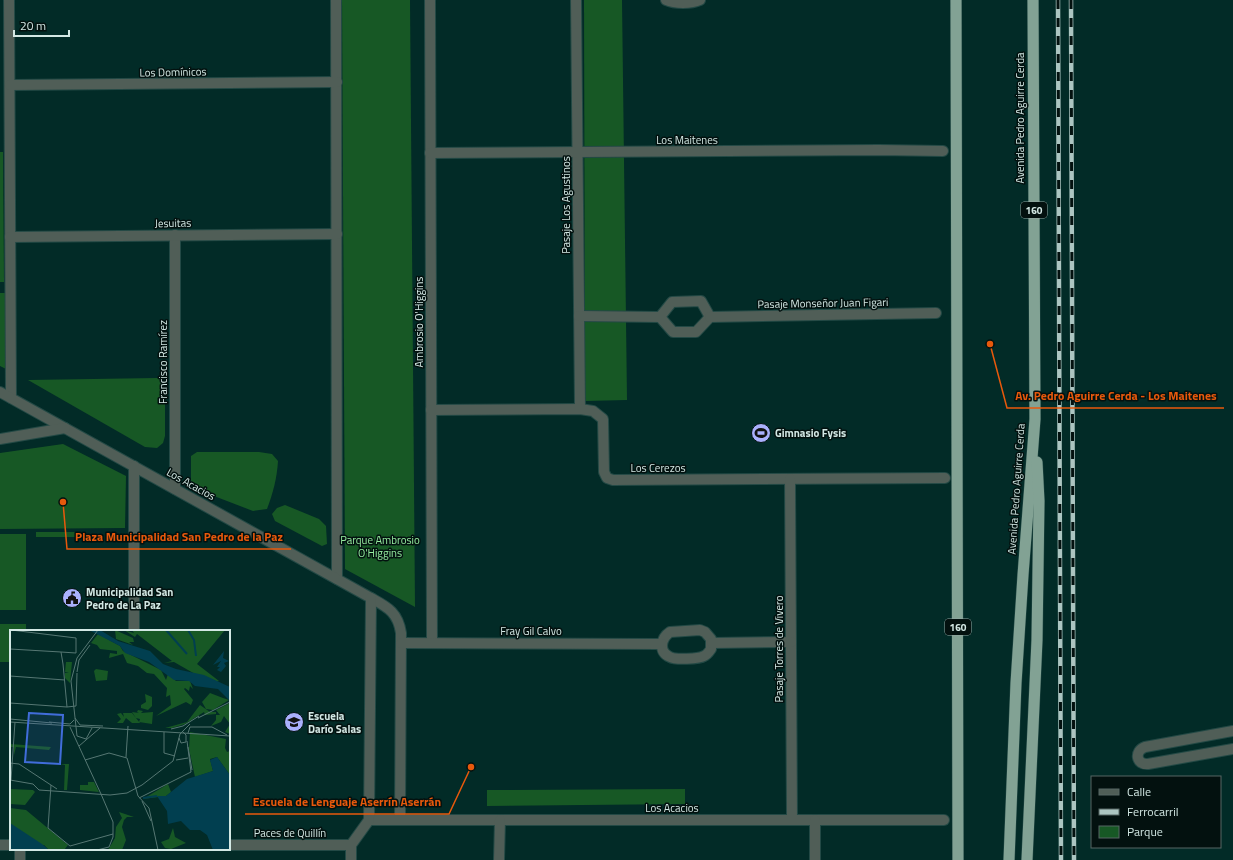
<svg xmlns="http://www.w3.org/2000/svg" width="1233" height="860" viewBox="0 0 1233 860" font-family="'Titillium Web',sans-serif">
	<rect width="100%" height="100%" fill="#022b27"/>
	<g fill="#175825">
		<path d="M342,0H410L415,607L345,569Z"/>
		<path d="M584,0H622L627,400L585,401Z"/>
		<path d="M0,152H3L4,282H0Z"/>
		<path d="M0,293H5L6,369L0,366Z"/>
		<path d="M157,378L165,382V436L163,443L157,448L145,447L28,380Z"/>
		<path d="M63,444L126,476L125,528L0,529V453Z"/>
		<path d="M197,452H259L272,454L278,461C277,478 273,493 267,509L253,511L201,491L191,481V456Z"/>
		<path d="M285,505L319,519L326,526L327,544L322,546L275,521L272,514L277,508Z"/>
		<path d="M36,532H82L83,537H36Z"/>
		<rect x="0" y="534" width="26" height="76"/>
		<path d="M0,624H26V631H11V662H0Z"/>
		<path d="M685,789V804L487,806V790Z"/>
	</g>
	<g fill="none" stroke-linecap="round" stroke-linejoin="round">
		<g stroke="#234945" stroke-width="12">
			<g id="minor">
				<path d="M9,0L11,398"/>
				<path d="M336,0L337,579"/>
				<path d="M430,0L432,643"/>
				<path d="M576,0L580,409"/>
				<path d="M666,0C675,4 691,4 700,0"/>
				<path d="M10,85L337,82"/>
				<path d="M430,153L879,150L943,151"/>
				<path d="M175,235V489"/>
				<path d="M10,237L337,234"/>
				<path d="M579,316L660,317L673,332H696L710,317L701,301L672,302L660,317"/>
				<path d="M710,317L936,313"/>
				<path d="M0,392L371,598C387,607 398,612 401,633L400,820"/>
				<path d="M431,410L580,409L593,411L603,419L604,472L607,478L613,480L945,478"/>
				<path d="M0,439L65,428"/>
				<path d="M134,466V631"/>
				<path d="M790,479L792,820"/>
				<path d="M700,630L705,632L711,639V649C709,652 707,655 704,656C699,659 675,660 670,657C658,652 661,638 670,632Z"/>
				<path d="M401,643L662,644"/>
				<path d="M712,643L791,642"/>
				<path d="M1233,731L1145,747C1134,751 1136,765 1148,764L1233,749"/>
				<path d="M369,820H944"/>
				<path d="M369,820L371,598"/>
				<path d="M815,820V860"/>
				<path d="M0,845H11"/>
				<path d="M229,845H351"/>
				<path d="M20,849V860"/>
				<path d="M351,860V845L369,820"/>
				<path d="M499,860L500,820"/>
			</g>
		</g>
		<g stroke="#234945" stroke-width="12">
			<g id="trunk">
				<path d="M956,0L958,860"/>
				<path d="M1009,860L1016,683L1023,575L1035,419L1033,0"/>
				<path d="M1027,860L1037,640L1039,501L1037,462"/>
			</g>
		</g>
		<use href="#minor" stroke="#505e57" stroke-width="10"/>
		<use href="#trunk" stroke="#82a294" stroke-width="11"/>
		<g stroke="#acc5c1" stroke-width="4.5">
			<g id="rail">
				<path d="M1058,0L1061,860"/>
				<path d="M1071,0L1074,860"/>
			</g>
		</g>
		<use href="#rail" stroke="#03110f" stroke-width="3" stroke-dasharray="9" stroke-linecap="butt"/>
	</g>
	<defs>
		<g id="stadium-disc" transform="scale(1)"><circle r="9.5" fill="#a9b0fc" stroke="#03110f"/><path d="M0-5a6.5 5 0 1 0 0 10a6.5 5 0 1 0 0-10ZM-3.5-1.8h7v3.6h-7Z" fill="#111"/></g>
		<g id="civic-disc" transform="scale(1)"><circle r="9.5" fill="#a9b0fc" stroke="#03110f"/><path d="M-.6-6.5H3V-4.5H.6V-3L4-1V1h2V6H-6V1h2V-1L-.6-3ZM-1.2 2.5V6h2.4V2.5Z" fill="#111"/></g>
		<g id="school-disc" transform="scale(1)"><circle r="9.5" fill="#a9b0fc" stroke="#03110f"/><path d="M0-5L7-2L0 1L-7-2ZM-4 1L0 2.5L4 1V4Q0 6-4 4Z" fill="#111"/></g>
	</defs>
	<g fill-rule="evenodd">
		<use href="#stadium-disc" x="761" y="433"/>
		<use href="#civic-disc" x="72" y="598"/>
		<use href="#school-disc" x="294" y="722"/>
	</g>
	<g text-anchor="middle" stroke-width="3" stroke-linejoin="round" paint-order="stroke">
		<g fill="#03110f" stroke="#95a8a4" stroke-width="1">
			<rect x="1021" y="202" width="26" height="16" rx="3"/>
			<rect x="945" y="619" width="26" height="16" rx="3"/>
		</g>
		<g font-size="10" font-weight="bold" fill="#d3e8e4">
			<text x="1034" y="214">160</text>
			<text x="958" y="631">160</text>
		</g>
		<g font-size="11" fill="#d3e8e4" stroke="#03110f">
			<text transform="translate(173 72) rotate(-1)" y="4">Los Domínicos</text>
			<text transform="translate(1020 118) rotate(-90)" y="4">Avenida Pedro Aguirre Cerda</text>
			<text x="687" y="144">Los Maitenes</text>
			<text transform="translate(566 205) rotate(-90)" y="4">Pasaje Los Agustinos</text>
			<text transform="translate(173 223) rotate(-1)" y="4">Jesuitas</text>
			<text transform="translate(823 303) rotate(-1)" y="4">Pasaje Monseñor Juan Figari</text>
			<text transform="translate(419 322) rotate(-90)" y="4">Ambrosio O'Higgins</text>
			<text transform="translate(163 362) rotate(-90)" y="4">Francisco Ramírez</text>
			<text x="658" y="472">Los Cerezos</text>
			<text transform="translate(191 484) rotate(29)" y="4">Los Acacios</text>
			<text transform="translate(1016 489) rotate(-86)" y="4">Avenida Pedro Aguirre Cerda</text>
			<text x="531" y="635">Fray Gil Calvo</text>
			<text transform="translate(779 649) rotate(-90)" y="4">Pasaje Torres de Vivero</text>
			<text x="672" y="812">Los Acacios</text>
			<text x="290" y="837">Paces de Quillín</text>
		</g>
		<g font-size="11" font-weight="bold" fill="#d3e8e4" stroke="#03110f" text-anchor="start">
			<text x="775" y="437">Gimnasio Fysis</text>
			<text x="86" y="596">Municipalidad San<tspan x="86" dy="13">Pedro de La Paz</tspan></text>
			<text x="308" y="720">Escuela<tspan x="308" dy="13">Darío Salas</tspan></text>
		</g>
		<g font-size="11" fill="#96eda0" stroke="#03110f">
			<text x="380" y="544">Parque Ambrosio<tspan x="380" dy="13">O'Higgins</tspan></text>
		</g>
	</g>
	<g transform="translate(10 630)">
		<rect width="220" height="220" fill="#022b27"/>
		<path d="M105,0L123,8L124,12H119L123,15L106,9ZM114,0L124,3L122,0H215L187,34L209,51L203,53L196,50L190,52L180,47L192,48L164,32L154,33L162,31L127,4L125,7ZM88,4L110,16L113,21L151,40L156,50L158,44L166,51H180L183,59L180,56L179,61L175,58L174,59L183,70L181,75L176,72L146,86L161,75L160,65L156,67L157,58L144,44L137,43L128,36L117,33L113,24L99,28L100,23L107,24V21L90,19L87,15L81,13ZM56,32H62L60,53L55,48V43L59,42H55ZM86,39L98,41L97,50L86,51L84,41ZM200,63L213,68L219,70L203,80L196,79L192,72ZM135,64L142,67V76L138,80L131,78V75L136,72ZM220,73V104L215,102L220,94L214,86L211,92L201,96L206,90V85H210L206,80ZM190,75L200,82H206V84L195,85L194,82L175,94L162,98H155L177,92ZM128,80L133,81L131,83L143,82L142,94L129,92L130,89L126,88L122,82L129,83L127,82ZM111,83L114,87L113,83H122L130,93H122L116,88L113,93H107L111,89L107,84ZM180,102L216,109L215,118L217,122L220,121V145L207,127L200,129L203,141L185,147L179,119ZM0,114L41,117L39,120L6,117L4,125V117H1L0,125ZM50,134H59L57,160H54L55,135ZM78,152H84L89,162L70,160V155H78ZM158,154L161,162L156,166L133,169ZM0,159L23,160L25,162L15,175L0,174ZM0,178L16,180L58,215L54,220H39L34,215L0,220ZM109,182L124,187H117L114,190L112,197L116,210L112,220H98L105,208L106,197L112,188ZM163,198L165,207L176,213L161,219L155,218L151,212L159,209Z" fill="#175825"/>
		<path d="M79,0H90L108,11L140,21L153,34L166,39L194,45L220,57V71L208,59L185,56L179,51L164,50L139,32L115,23L110,16ZM214,21L213,28L219,31L214,33L216,36L211,42L207,40L210,37H207L211,31L203,35ZM207,127L220,145V220H203L197,205L190,200H180L171,191L158,194L157,181L147,166H156L177,149L203,141L200,130ZM0,193L32,214L39,220H0Z" fill="#013f50"/>
		<path fill="none" stroke="#013f50" stroke-width="2" d="M156,0L177,24M178,0L184,10L186,26M133,168L147,166"/>
		<path fill="none" stroke="#567773" stroke-width="1" d="M1,0L66,8V23M0,19L51,22M53,34L57,77L66,76L67,43M53,34L51,22L66,23M67,42L69,30L80,15M0,46L55,50M0,73L57,77M65,88L70,95L93,96M188,88L220,72M0,89L42,93M0,92L220,106M39,92L60,94L64,90M60,97L91,164M82,98L76,109L67,106L61,51L67,28L88,0M161,99L173,96L189,86M154,102V123L165,126M178,103L180,97H202L217,105M169,108L171,113L176,112V105L173,102M177,111L181,142M69,116L90,98M178,117L182,140M116,127L118,96M75,130L99,123L117,128L128,166L139,178L148,220M166,130L178,128M0,133L9,134L47,159M0,150L23,154L29,160L100,165L117,163L132,155L163,131L170,104L180,94M1,150L5,92M41,155L38,198L60,216L103,204M129,168L181,142M132,171L141,191M87,220L99,217L103,207V192L91,164"/>
		<path fill="#416dda" fill-opacity="0.15" stroke="#416dda" stroke-width="2" d="M19,83L53,85L50,134L15,132Z"/>
		<rect width="220" height="220" fill="none" stroke="#d3e8e4" stroke-width="2"/>
	</g>
	<path fill="none" stroke="#e8590c" stroke-width="1.5" d="M990 344L1007 408H1224M63 502L67 549H291M471 767L449 814H245"/>
	<g fill="#e8590c" stroke="#03110f" stroke-width="1.5">
		<circle cx="990" cy="344" r="4"/>
		<circle cx="63" cy="502" r="4"/>
		<circle cx="471" cy="767" r="4"/>
	</g>
	<g font-size="12" text-anchor="middle" font-weight="bold" fill="#e8590c" stroke="#03110f" stroke-width="3" stroke-linejoin="round" paint-order="stroke">
		<text x="1116" y="400">Av. Pedro Aguirre Cerda - Los Maitenes</text>
		<text x="179" y="541">Plaza Municipalidad San Pedro de la Paz</text>
		<text x="347" y="806">Escuela de Lenguaje Aserrín Aserrán</text>
	</g>
	<rect x="1091" y="776" width="130" height="72" fill="#03110f" stroke="#566764"/>
	<rect x="1099" y="789" width="20" height="6" fill="#505e57" stroke="#566764"/>
	<text x="1127" y="796" font-size="12" fill="#d3e8e4">Calle</text>
	<rect x="1099" y="809" width="20" height="6" fill="#acc5c1" stroke="#566764"/>
	<text x="1127" y="816" font-size="12" fill="#d3e8e4">Ferrocarril</text>
	<rect x="1099" y="826" width="20" height="12" fill="#175825" stroke="#566764"/>
	<text x="1127" y="836" font-size="12" fill="#d3e8e4">Parque</text>
	<path d="M14 30v6h55v-6" fill="none" stroke="#d3e8e4" stroke-width="2"/>
	<text x="20" y="30" font-size="12" fill="#d3e8e4" stroke="#03110f" stroke-width="3" paint-order="stroke">20 m</text>
</svg>
